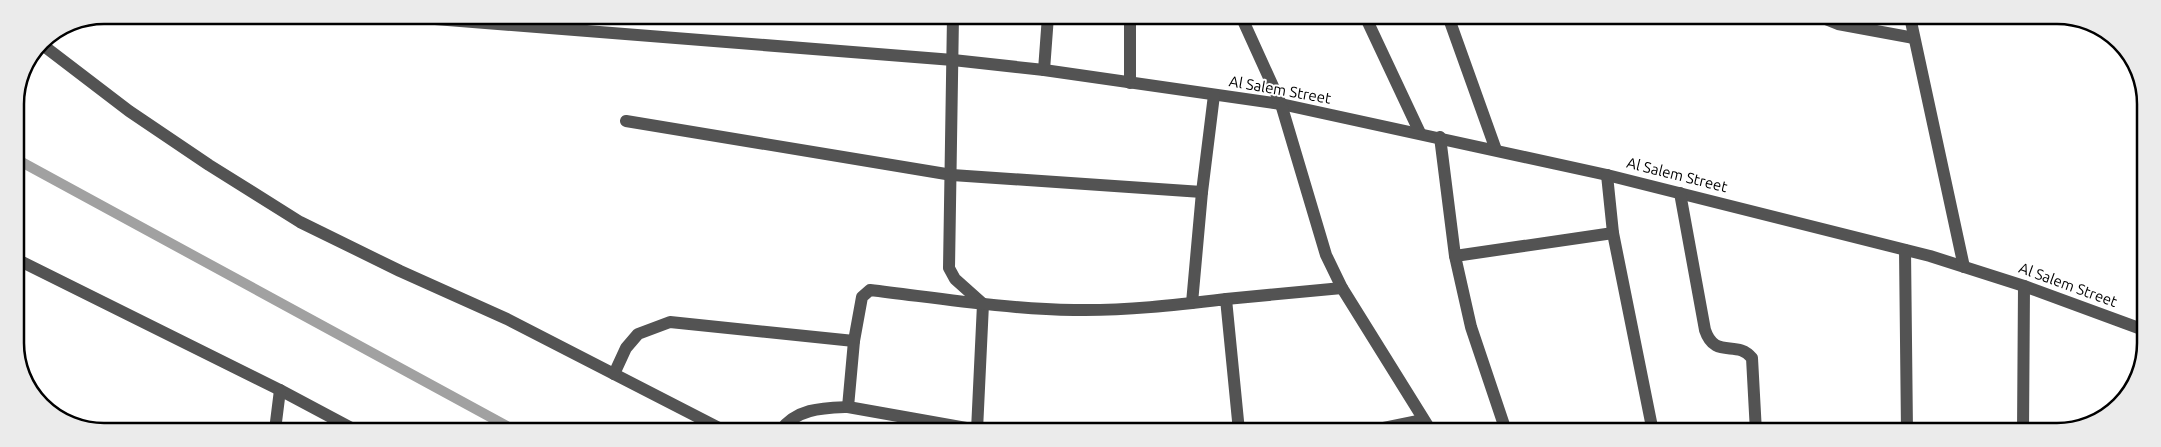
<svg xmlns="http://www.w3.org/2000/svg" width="2161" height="447" viewBox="0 0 2161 447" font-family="Ubuntu,sans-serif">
	<rect width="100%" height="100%" fill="#fff"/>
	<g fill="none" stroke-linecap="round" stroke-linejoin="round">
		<path stroke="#a1a1a1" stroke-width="10" d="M16,159L516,431"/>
		<g stroke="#535353" stroke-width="12">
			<path d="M385,15L953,60L1044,70L1281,104L1607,175L1930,256L2024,286L2144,330"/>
			<path d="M953,16L949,268L955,279L983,304"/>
			<path d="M1130,16V83"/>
			<path d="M1241,16L1281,104L1326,255L1342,288L1431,431"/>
			<path d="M1365,16L1420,133"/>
			<path d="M1448,16L1496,150"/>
			<path d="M1818,16L1838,24L1914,38"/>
			<path d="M1910,17L1964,267"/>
			<path d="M580,30V15"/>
			<path d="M40,43L129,111L209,165L300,222L400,271L507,319L725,431"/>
			<path d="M1044,70L1048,16"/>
			<path d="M626,121L952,175L1202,192"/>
			<path d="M1440,137L1455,256L1471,327L1506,431"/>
			<path d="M1607,175L1613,233L1653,432"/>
			<path d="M1680,193L1705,330C1715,360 1737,339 1752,358L1756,432"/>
			<path d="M1905,250L1907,432"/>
			<path d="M1455,256L1613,233"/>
			<path d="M16,259L280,390L357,431"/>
			<path d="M1226,299L1342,288"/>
			<path d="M1192,303L1202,192L1214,95"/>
			<path d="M614,374L626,348L638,334L670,322L854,341"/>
			<path d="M275,430L280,390"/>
			<path d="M977,430L983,304"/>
			<path d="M780,431C797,408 823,408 848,407"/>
			<path d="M983,431L848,407L854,341L862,297L870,290C938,298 1006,309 1074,310C1125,311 1176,305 1226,299L1239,431"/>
			<path d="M1369,431L1423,420"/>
			<path d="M2023,432L2024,286"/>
		</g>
	</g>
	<g text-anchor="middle" stroke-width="4" stroke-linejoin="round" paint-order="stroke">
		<g font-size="15" fill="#000" stroke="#fff">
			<text transform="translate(1280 90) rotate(10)" y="5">Al Salem Street</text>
			<text transform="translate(1677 175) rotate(14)" y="5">Al Salem Street</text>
			<text transform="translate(2068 285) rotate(20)" y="5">Al Salem Street</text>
		</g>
	</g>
	<path d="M0 0H2161V447H0ZM104 24H2057A80 80 0 0 1 2137 104V343A80 80 0 0 1 2057 423H104A80 80 0 0 1 24 343V104A80 80 0 0 1 104 24Z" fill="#ebebeb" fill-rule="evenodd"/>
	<path fill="none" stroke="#000" stroke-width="2.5" d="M104 24H2057A80 80 0 0 1 2137 104V343A80 80 0 0 1 2057 423H104A80 80 0 0 1 24 343V104A80 80 0 0 1 104 24Z"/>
</svg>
